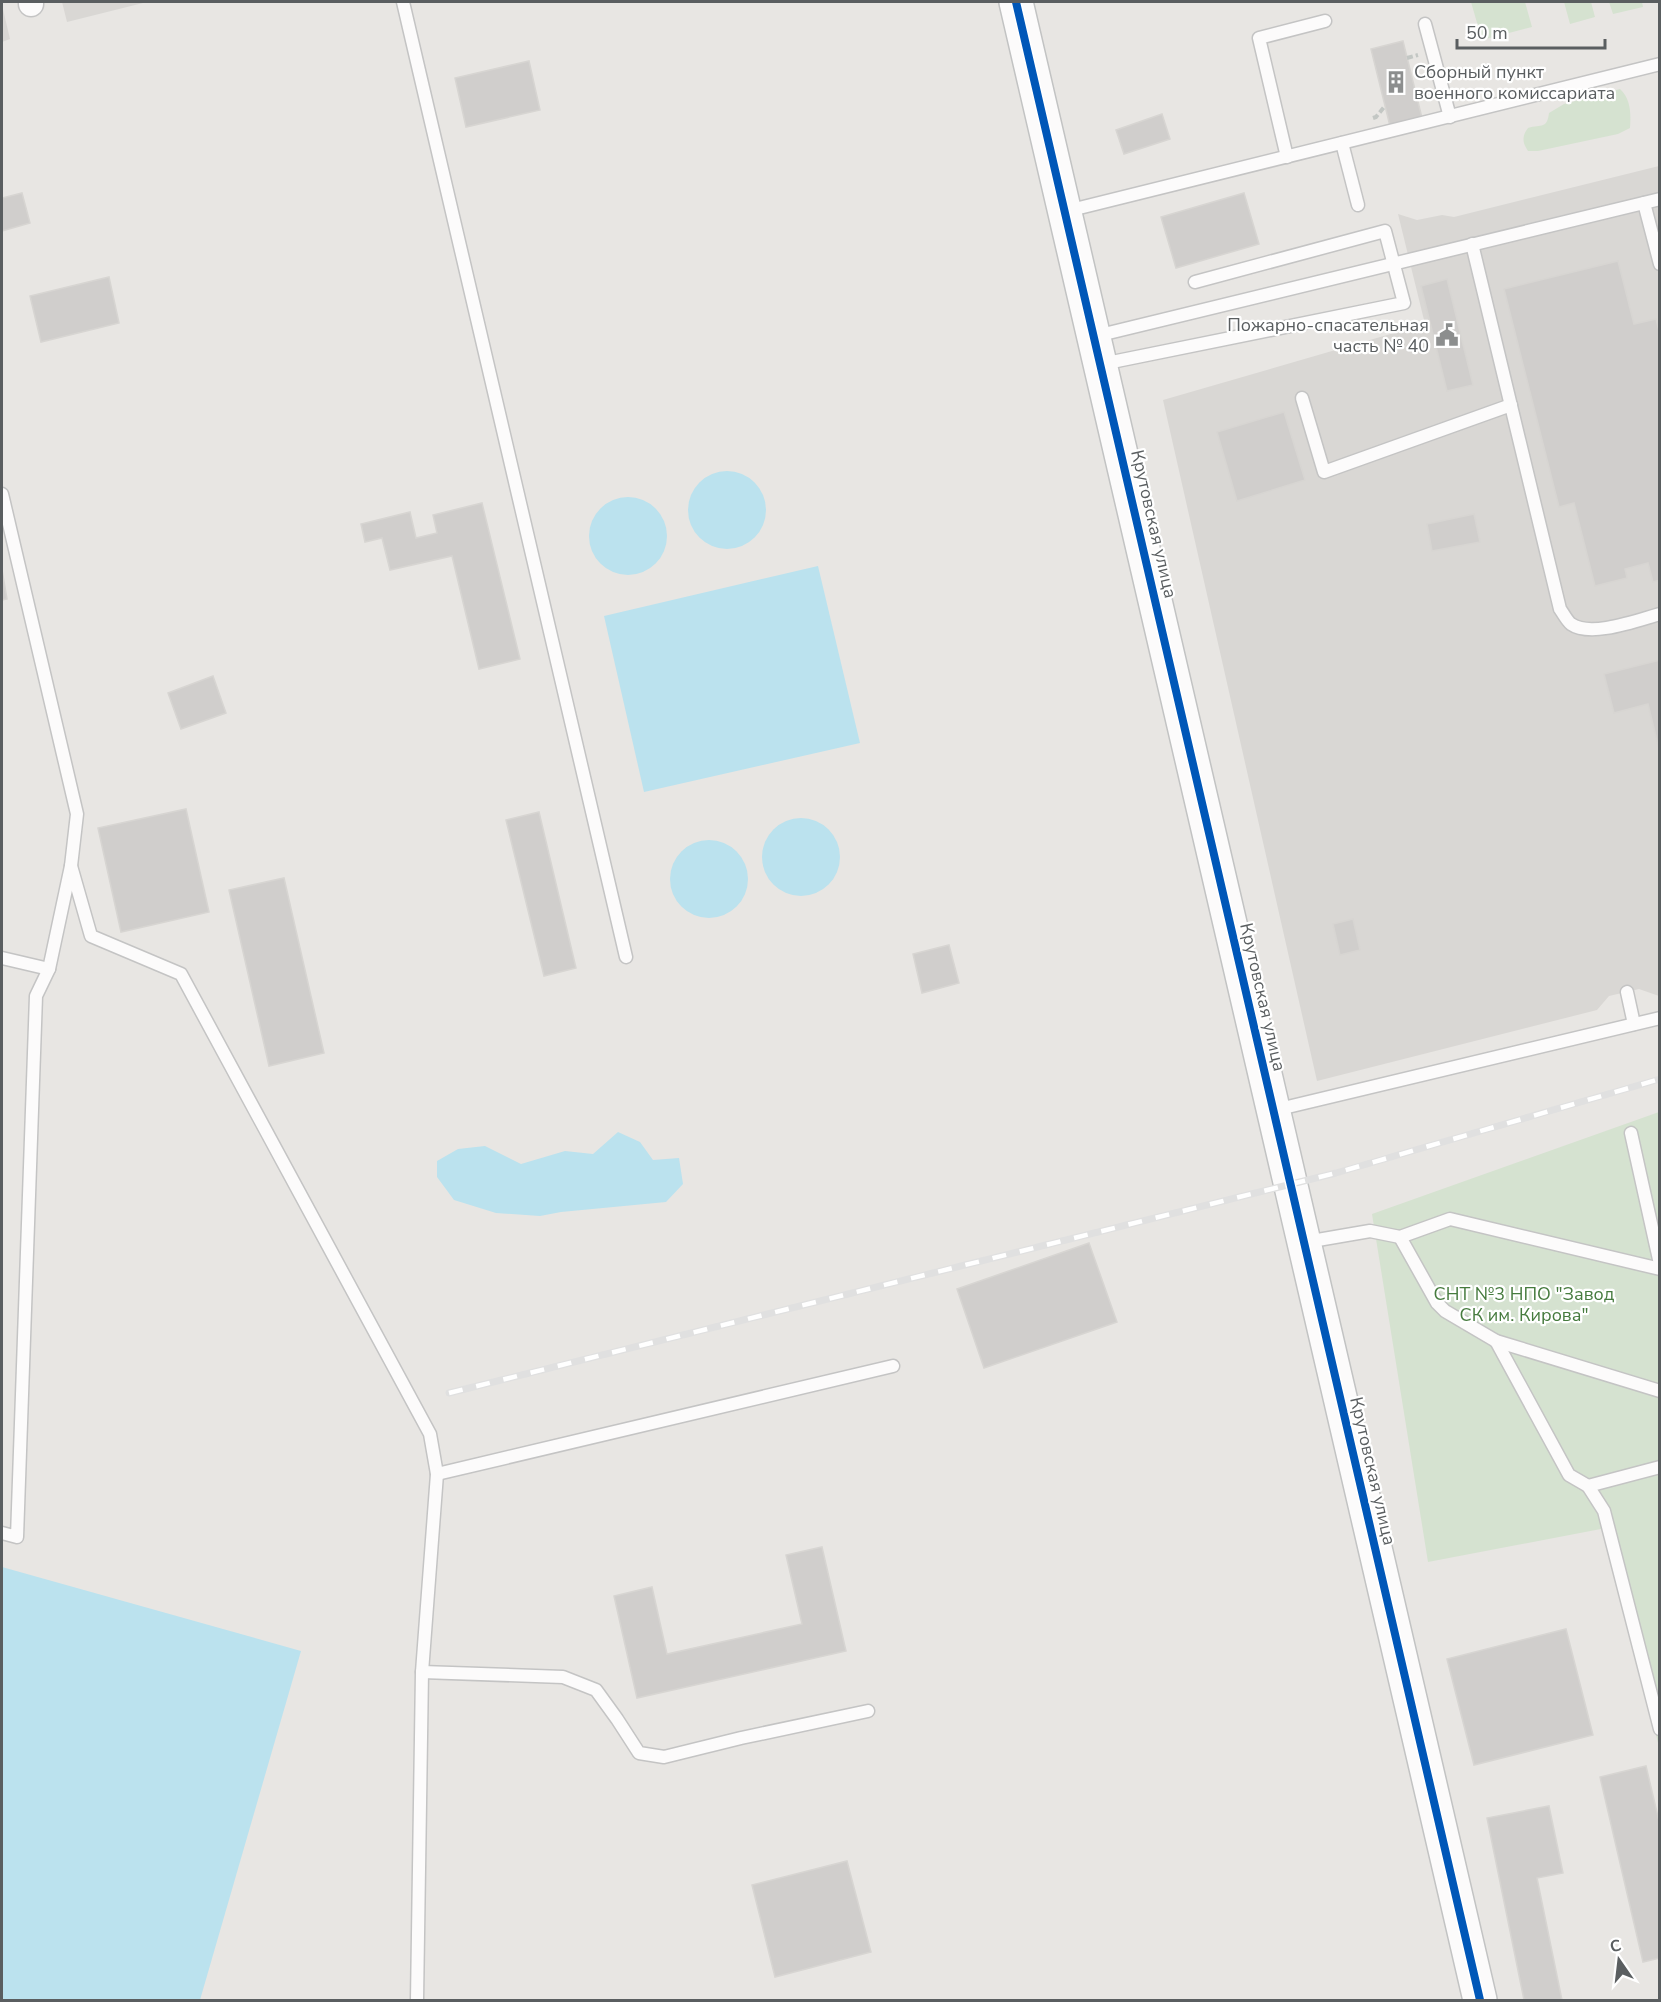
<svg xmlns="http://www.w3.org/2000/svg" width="1661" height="2002" viewBox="0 0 1661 2002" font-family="'Nunito Sans',sans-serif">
	<rect width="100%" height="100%" fill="#e8e6e3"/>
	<g fill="#d9d7d4">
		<path d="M62,2H147L67,22Z"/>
		<path d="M2,5L10,39L2,42Z"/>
		<path d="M1659,166V996L1639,989L1609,996L1597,1010L1317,1081L1163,400L1425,324L1398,214L1417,220L1442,215L1454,217Z"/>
	</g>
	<g fill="#d5e2d0">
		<path d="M1471,2H1525L1532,27L1482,40Z"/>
		<path d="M1564,2H1591L1595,17L1570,24Z"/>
		<path d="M1609,2H1642L1643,7L1613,14Z"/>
		<path d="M1620,89C1631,99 1631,114 1630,128L1618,134L1538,151H1528C1522,142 1522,136 1528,128C1542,124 1547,129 1549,113L1564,104Z"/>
		<path d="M1659,1112V1747L1606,1528L1428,1562L1372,1214Z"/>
	</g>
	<g fill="#bbe2ee">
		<circle cx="727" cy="510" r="39"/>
		<circle cx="628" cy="536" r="39"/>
		<path d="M818,566L860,743L644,792L604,616Z"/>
		<circle cx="801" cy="857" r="39"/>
		<circle cx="709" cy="879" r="39"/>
		<path d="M618,1132L640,1142L653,1160L679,1158L683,1184L666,1202L561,1212L540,1216L496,1213L454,1200L437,1177V1161L458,1149L485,1146L521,1164L565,1151L593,1154Z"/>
		<path d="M2,1567L301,1651L200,2000H2Z"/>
	</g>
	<g fill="#d0cecc" stroke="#d7d5d2" stroke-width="1.5">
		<path d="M1403,41L1422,118L1390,126L1371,49Z"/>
		<path d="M529,61L540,110L466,127L455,78Z"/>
		<path d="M1162,114L1170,139L1124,154L1116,130Z"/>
		<path d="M22,193L30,223L2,231V198Z"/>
		<path d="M1244,193L1259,244L1176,268L1161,217Z"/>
		<path d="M1618,261L1634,324L1656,319L1660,335V580L1653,582L1648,563L1625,569L1627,578L1595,586L1574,503L1559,507L1504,289Z"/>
		<path d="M109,277L119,323L41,342L30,296Z"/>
		<path d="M1447,279L1473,385L1447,391L1421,286Z"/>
		<path d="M1284,412L1305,480L1237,501L1217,432Z"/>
		<path d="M482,503L520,659L479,669L452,556L390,570L382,538L365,542L361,524L410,512L416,538L437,533L433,515Z"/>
		<path d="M1474,514L1480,542L1432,551L1427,524Z"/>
		<path d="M2,570L7,599L2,600Z"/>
		<path d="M1660,660V749H1659L1648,704L1614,713L1604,674Z"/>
		<path d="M213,676L226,713L181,729L168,693Z"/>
		<path d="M186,809L209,912L121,932L98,828Z"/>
		<path d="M539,812L576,968L544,976L506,820Z"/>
		<path d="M284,878L324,1053L269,1066L229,890Z"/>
		<path d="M1353,919L1360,950L1340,955L1333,924Z"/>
		<path d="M949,945L959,983L922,993L913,954Z"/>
		<path d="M1089,1243L1117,1322L984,1368L957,1289Z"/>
		<path d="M822,1547L846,1651L637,1698L614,1596L652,1587L667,1654L802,1624L786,1555Z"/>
		<path d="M1566,1629L1593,1735L1474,1765L1447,1659Z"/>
		<path d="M1646,1766L1660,1825V1958L1643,1962L1600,1777Z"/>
		<path d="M1549,1806L1563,1873L1537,1878L1562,2000H1524L1487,1818Z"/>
		<path d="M847,1861L871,1952L775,1977L752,1885Z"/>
	</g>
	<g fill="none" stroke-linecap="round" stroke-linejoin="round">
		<g stroke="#c4c4c4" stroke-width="15">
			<g id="lane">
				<path d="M403,2L626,957"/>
				<path d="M1425,24L1450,117"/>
				<path d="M1342,143L1358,205"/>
				<path d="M1287,157L1259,38L1325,21"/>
				<path d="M1644,203L1660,264"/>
				<path d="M1067,211L1660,64"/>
				<path d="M1472,244L1560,609C1563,613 1567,621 1571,624C1591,638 1638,620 1660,614"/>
				<path d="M1096,336L1660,199"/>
				<path d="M1102,364L1404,303L1385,231L1195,282"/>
				<path d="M1302,398L1324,472L1511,405"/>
				<path d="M2,494L77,814L71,866L49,969L36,996L17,1537L2,1533"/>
				<path d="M71,866L91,936L181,974L430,1434L437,1474L422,1672L417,2000"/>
				<path d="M2,958L49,969"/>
				<path d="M1627,992L1634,1024"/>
				<path d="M1275,1110L1660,1018"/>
				<path d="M1631,1133L1660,1264"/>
				<path d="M1400,1237L1437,1303L1445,1311L1496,1341L1660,1391"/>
				<path d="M1306,1242L1370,1231L1400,1237L1450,1219L1660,1269"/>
				<path d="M1496,1341L1569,1475L1588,1486L1604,1511L1660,1729"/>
				<path d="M437,1474L893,1366"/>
				<path d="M1588,1486L1660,1467"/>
				<path d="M422,1672L563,1677L596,1690L617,1719L639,1753L664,1757L741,1738L868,1711"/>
			</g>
		</g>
		<g stroke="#c4c4c4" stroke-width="27">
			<path id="street" d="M31,2V4"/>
		</g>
		<g stroke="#c2c3c3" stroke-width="36">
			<path id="secondary" d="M1016,2L1480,2000"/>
		</g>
		<g stroke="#c3c7c4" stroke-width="4" stroke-dasharray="6 3" stroke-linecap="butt">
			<path d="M1407,58L1418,55"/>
			<path d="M1373,118L1376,117L1385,106"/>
		</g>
		<use href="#lane" stroke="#fcfbfb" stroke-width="12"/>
		<use href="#street" stroke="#fcfbfb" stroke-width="24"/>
		<use href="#secondary" stroke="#fcfbfb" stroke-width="33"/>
		<g stroke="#e0e0e0" stroke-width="7">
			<path id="rail" d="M449,1393L1336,1173L1660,1079"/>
		</g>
		<use href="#rail" stroke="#fff" stroke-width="4.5" stroke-dasharray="14" stroke-linecap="butt"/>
		<g stroke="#fff" stroke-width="11">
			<path id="cycleway" d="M1016,2L1480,2000"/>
		</g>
		<use href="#cycleway" stroke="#0057b8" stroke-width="8"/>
	</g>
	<defs>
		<g id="building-bare" transform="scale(1.8)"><path d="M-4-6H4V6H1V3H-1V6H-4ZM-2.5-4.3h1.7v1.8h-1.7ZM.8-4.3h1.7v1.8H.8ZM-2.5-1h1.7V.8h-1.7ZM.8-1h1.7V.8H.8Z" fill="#8c8e8e" stroke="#fff" stroke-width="2.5" paint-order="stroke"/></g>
		<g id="civic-bare" transform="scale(1.8)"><path d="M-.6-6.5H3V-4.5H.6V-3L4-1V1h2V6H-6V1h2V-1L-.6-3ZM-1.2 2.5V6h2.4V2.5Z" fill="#8c8e8e" stroke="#fff" stroke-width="2.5" paint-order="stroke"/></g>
	</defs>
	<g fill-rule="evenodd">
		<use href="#building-bare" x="1396" y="82"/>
		<use href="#civic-bare" x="1447" y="335"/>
	</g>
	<g text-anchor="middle" stroke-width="4.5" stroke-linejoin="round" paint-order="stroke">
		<g font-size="18" fill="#5a5e60" stroke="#fff" text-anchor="start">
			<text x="1414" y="78">Сборный пункт<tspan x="1414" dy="21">военного комиссариата</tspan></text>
			<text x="1429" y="331" text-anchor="end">Пожарно-спасательная<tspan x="1429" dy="21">часть № 40</tspan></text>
		</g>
		<g font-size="18" fill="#5a5e60" stroke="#fff">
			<text transform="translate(1154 524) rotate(77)" y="6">Крутовская улица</text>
			<text transform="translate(1263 997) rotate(77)" y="6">Крутовская улица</text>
			<text transform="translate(1373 1471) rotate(77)" y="6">Крутовская улица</text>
		</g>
		<g font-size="18" fill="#467b3e" stroke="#fff">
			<text x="1524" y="1300">СНТ №3 НПО "Завод<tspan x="1524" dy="21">СК им. Кирова"</tspan></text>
		</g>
	</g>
	<rect width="1661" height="2002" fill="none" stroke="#5a5e60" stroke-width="6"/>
	<g transform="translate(1619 1960) rotate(346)" stroke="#ffffff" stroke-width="4.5" paint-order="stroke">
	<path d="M0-4.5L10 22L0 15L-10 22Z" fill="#5a5e60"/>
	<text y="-9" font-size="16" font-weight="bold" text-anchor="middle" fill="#5a5e60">С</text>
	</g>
	<path d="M1457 39v9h148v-9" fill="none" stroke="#5a5e60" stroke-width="3"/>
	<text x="1466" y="39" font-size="18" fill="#5a5e60" stroke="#ffffff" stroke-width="4.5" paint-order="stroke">50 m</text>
</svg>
